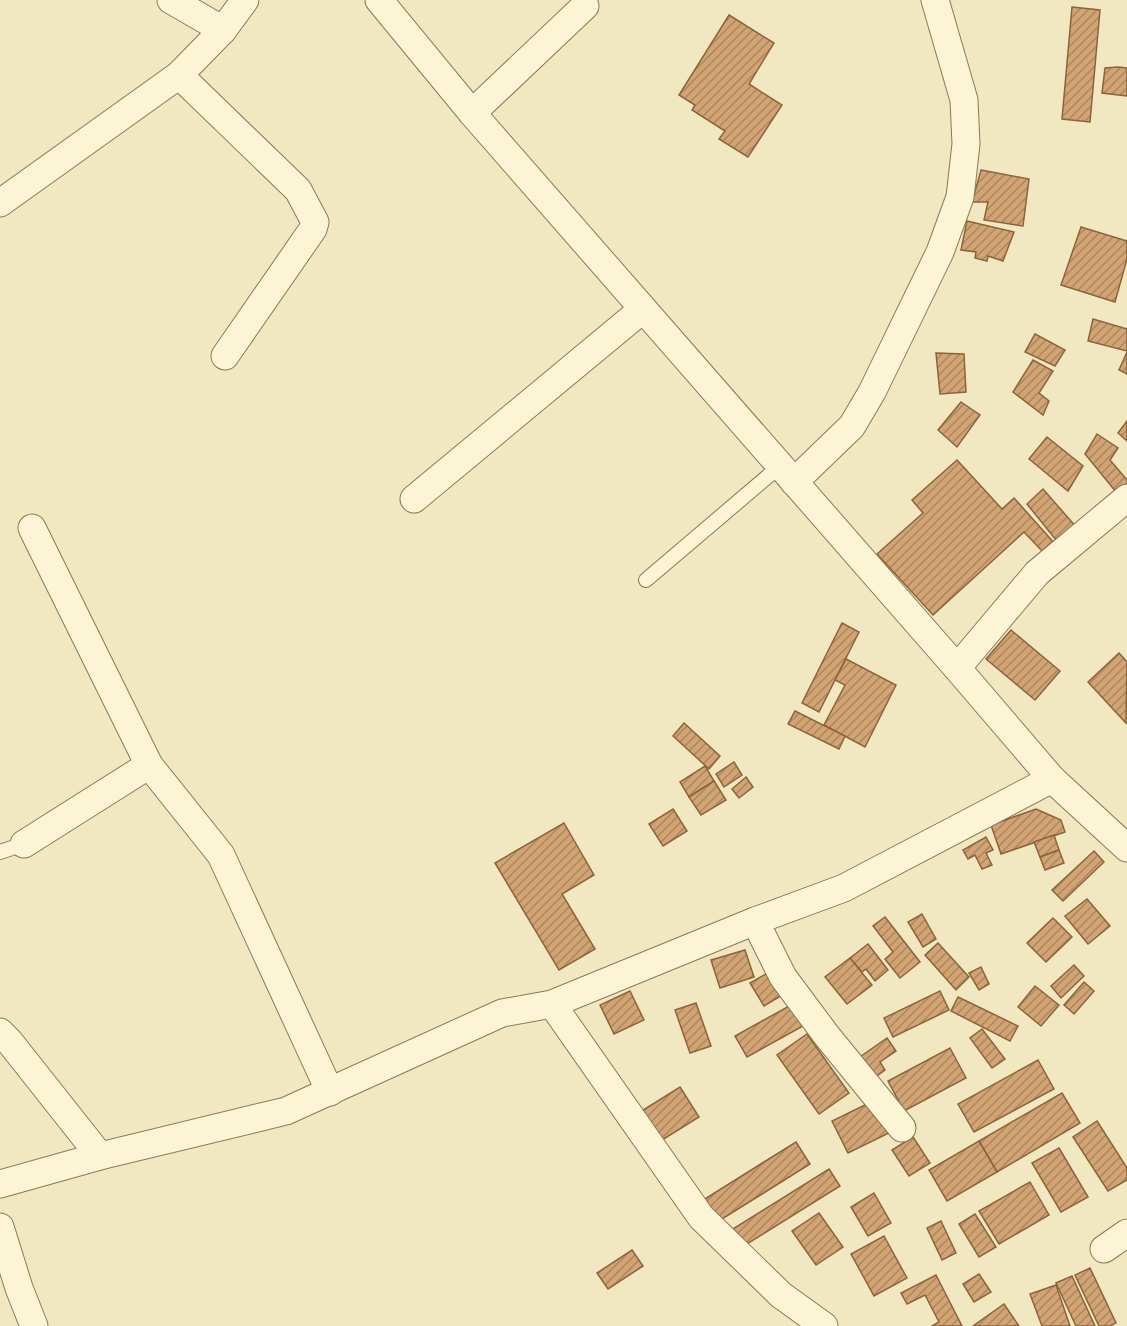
<svg xmlns="http://www.w3.org/2000/svg" width="1127" height="1326" viewBox="0 0 1127 1326" font-family="'Noto Serif',serif">
	<defs>
		<pattern id="building-hatch" width="6" height="6" patternUnits="userSpaceOnUse" patternTransform="scale(1.5)"><rect width="6" height="6" fill="#d2a474"/><path d="M-1 1l2-2M0 6l6-6M5 7l2-2" fill="none" stroke="#ac865e"/></pattern>
	</defs>
	<rect width="100%" height="100%" fill="#f1e8c1"/>
	<g fill="url(#building-hatch)" stroke="#8d633b" stroke-width="1.5">
		<path d="M1072,7L1100,10L1090,122L1062,119Z"/>
		<path d="M729,15L774,43L749,84L782,105L748,157L719,139L725,131L692,110L695,105L679,95Z"/>
		<path d="M1118,67L1127,68V96L1102,93L1105,68Z"/>
		<path d="M981,170L1029,179L1023,226L984,220L988,202H972Z"/>
		<path d="M967,221L1014,232L1003,261L988,256L987,261L975,258L976,252L961,250Z"/>
		<path d="M1081,227L1127,241V259L1115,302L1061,285Z"/>
		<path d="M1093,319L1127,329V351L1088,341Z"/>
		<path d="M1035,334L1065,350L1055,366L1025,352Z"/>
		<path d="M1127,352V374L1119,370Z"/>
		<path d="M936,353L964,354L966,392L940,394Z"/>
		<path d="M1033,360L1053,371L1039,393L1049,401L1043,415L1013,392Z"/>
		<path d="M961,402L980,415L957,447L938,430Z"/>
		<path d="M1127,421V441L1118,433Z"/>
		<path d="M1097,434L1118,448L1110,460L1127,480V494L1121,498L1085,454Z"/>
		<path d="M1047,437L1083,466L1068,491L1029,459Z"/>
		<path d="M957,460L1002,509L1014,498L1056,545L1045,554L1024,532L933,615L877,554L923,513L912,500Z"/>
		<path d="M1043,489L1077,528L1061,546L1027,504Z"/>
		<path d="M842,623L859,632L819,712L802,703Z"/>
		<path d="M1011,630L1060,671L1035,700L986,659Z"/>
		<path d="M1119,653L1127,662L1126,723L1088,682Z"/>
		<path d="M846,659L896,685L865,747L824,725L845,685L835,680Z"/>
		<path d="M795,711L845,736L839,749L788,724Z"/>
		<path d="M684,723L720,756L709,769L673,736Z"/>
		<path d="M734,762L742,775L724,787L716,774Z"/>
		<path d="M705,766L714,781L689,797L680,782Z"/>
		<path d="M746,777L753,787L739,798L732,789Z"/>
		<path d="M714,781L726,800L701,815L689,797Z"/>
		<path d="M673,809L687,831L663,846L649,824Z"/>
		<path d="M1036,809L1061,820L1065,832L1001,854L991,825Z"/>
		<path d="M564,823L594,875L562,894L595,949L559,970L495,863Z"/>
		<path d="M1054,835L1059,850L1040,857L1034,842Z"/>
		<path d="M986,837L993,850L986,853L992,865L982,869L975,855L968,859L963,850Z"/>
		<path d="M1059,850L1064,863L1045,870L1040,857Z"/>
		<path d="M1094,851L1104,862L1063,901L1052,890Z"/>
		<path d="M1087,899L1110,926L1088,944L1065,916Z"/>
		<path d="M922,914L936,939L923,947L908,922Z"/>
		<path d="M885,917L920,962L900,978L885,959L893,952L873,926Z"/>
		<path d="M1053,918L1072,937L1046,962L1027,943Z"/>
		<path d="M938,943L969,977L956,990L925,955Z"/>
		<path d="M868,944L888,970L875,981L866,969L862,972L850,958Z"/>
		<path d="M745,950L754,977L720,988L711,960Z"/>
		<path d="M850,958L872,985L847,1004L825,977Z"/>
		<path d="M1074,965L1084,976L1061,998L1051,986Z"/>
		<path d="M981,967L989,984L979,990L969,973Z"/>
		<path d="M771,971L784,994L764,1006L750,983Z"/>
		<path d="M1084,982L1094,991L1074,1014L1064,1005Z"/>
		<path d="M1035,986L1059,1005L1041,1026L1018,1007Z"/>
		<path d="M630,991L644,1020L614,1034L600,1005Z"/>
		<path d="M940,991L949,1010L893,1037L884,1018Z"/>
		<path d="M958,997L1018,1026L1010,1041L951,1011Z"/>
		<path d="M696,1003L711,1046L690,1053L675,1010Z"/>
		<path d="M791,1005L803,1026L747,1057L735,1036Z"/>
		<path d="M982,1029L1005,1059L992,1068L970,1038Z"/>
		<path d="M807,1034L849,1093L819,1114L777,1055Z"/>
		<path d="M887,1038L896,1051L880,1062L885,1070L874,1078L860,1057Z"/>
		<path d="M950,1048L966,1078L904,1111L888,1081Z"/>
		<path d="M1038,1060L1054,1089L974,1132L958,1104Z"/>
		<path d="M680,1087L699,1117L659,1142L640,1112Z"/>
		<path d="M1062,1093L1080,1123L997,1172L979,1141Z"/>
		<path d="M873,1101L889,1133L848,1153L832,1121Z"/>
		<path d="M1097,1121L1127,1168V1180L1108,1191L1073,1137Z"/>
		<path d="M913,1137L930,1163L909,1176L892,1150Z"/>
		<path d="M979,1141L997,1172L947,1201L929,1170Z"/>
		<path d="M796,1142L810,1164L714,1224L700,1202Z"/>
		<path d="M1059,1148L1088,1197L1061,1212L1032,1163Z"/>
		<path d="M829,1169L840,1186L739,1249L728,1232Z"/>
		<path d="M1030,1182L1049,1215L999,1244L979,1211Z"/>
		<path d="M874,1193L891,1223L868,1236L851,1207Z"/>
		<path d="M819,1213L843,1247L816,1265L792,1231Z"/>
		<path d="M975,1214L996,1247L979,1257L959,1224Z"/>
		<path d="M941,1221L956,1253L942,1260L927,1228Z"/>
		<path d="M884,1236L907,1278L874,1296L851,1254Z"/>
		<path d="M632,1250L643,1266L608,1289L597,1273Z"/>
		<path d="M1090,1268L1116,1323L1110,1326H1099L1075,1275Z"/>
		<path d="M979,1274L991,1292L974,1302L963,1284Z"/>
		<path d="M936,1275L962,1326H932L939,1322L925,1295L907,1304L901,1293Z"/>
		<path d="M1072,1276L1095,1326H1076L1056,1283Z"/>
		<path d="M1056,1285L1070,1326H1042L1030,1294Z"/>
		<path d="M1004,1304L1019,1326H973Z"/>
	</g>
	<g fill="none" stroke-linecap="round" stroke-linejoin="round">
		<g stroke="#8c7857" stroke-width="16">
			<g id="service">
				<path d="M646,580L780,466"/>
				<path d="M0,852L24,844"/>
			</g>
		</g>
		<g stroke="#8c7857" stroke-width="29">
			<g id="minor">
				<path d="M171,0L223,30"/>
				<path d="M379,0L472,113L957,668L1052,779L1127,848"/>
				<path d="M179,75L298,190L315,222L313,229L225,356"/>
				<path d="M472,113L585,6"/>
				<path d="M0,203L179,75L223,30L245,0"/>
				<path d="M794,482L852,426L872,392L940,252L960,197L966,144L964,100L935,0"/>
				<path d="M414,499L643,309"/>
				<path d="M32,528L149,765L221,855L330,1092"/>
				<path d="M957,668L1037,573L1127,498"/>
				<path d="M24,844L149,765"/>
				<path d="M755,921L783,977L827,1036L902,1128"/>
				<path d="M552,1004L701,1217L781,1295L824,1326"/>
				<path d="M0,1032L9,1041L100,1156"/>
				<path d="M0,1184L100,1156L286,1111L502,1013L552,1004L755,921L844,888L1052,779"/>
				<path d="M0,1227L19,1288L34,1326"/>
				<path d="M1104,1249L1127,1233"/>
			</g>
		</g>
		<use href="#service" stroke="#fbf4d5" stroke-width="14"/>
		<use href="#minor" stroke="#fbf4d5" stroke-width="27"/>
	</g>
</svg>
